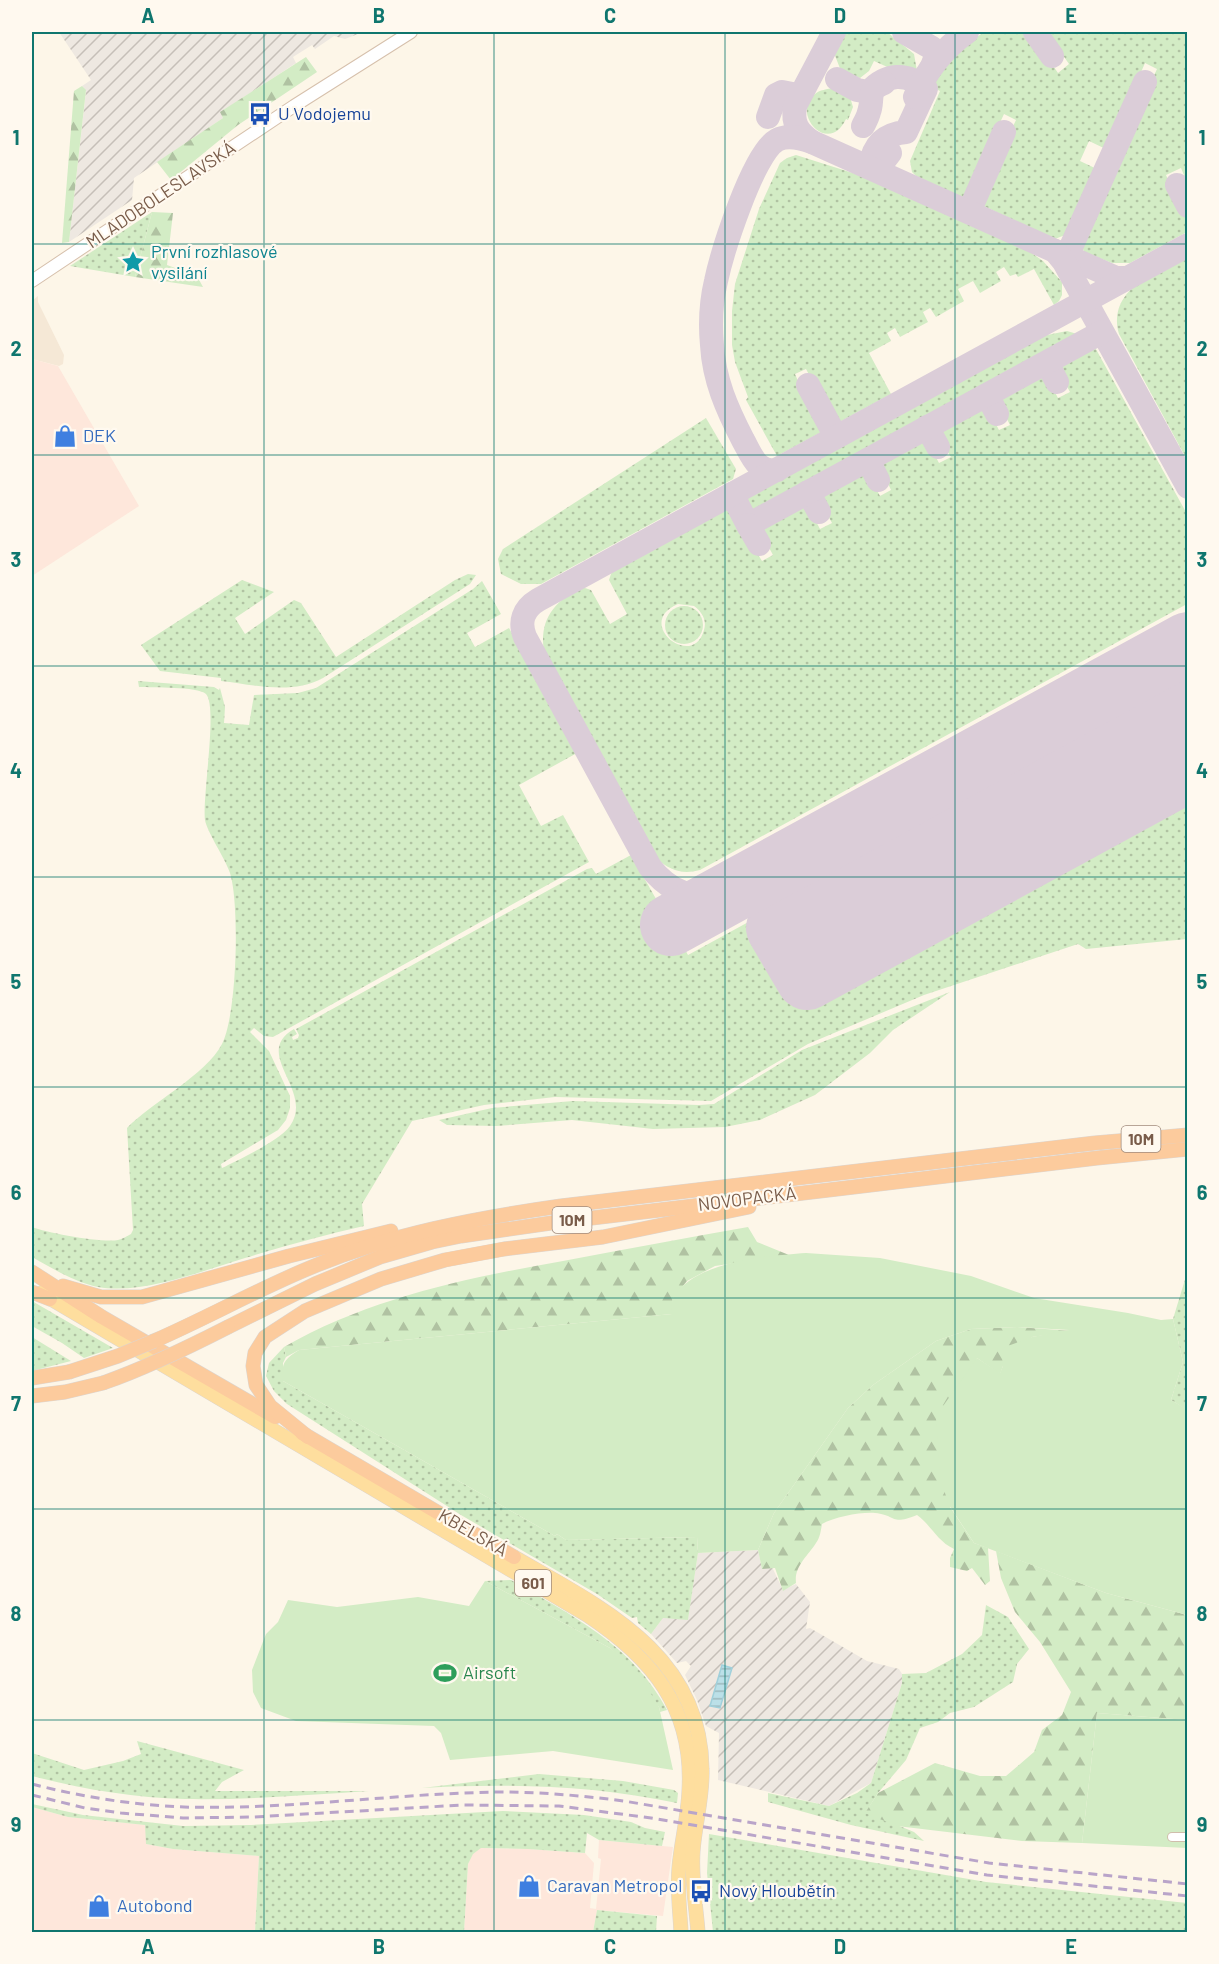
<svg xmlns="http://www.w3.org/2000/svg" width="1219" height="1964" viewBox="0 0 1219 1964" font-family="Barlow,sans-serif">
	<defs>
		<pattern id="industrial-furrows" width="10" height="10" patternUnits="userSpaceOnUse" patternTransform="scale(1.5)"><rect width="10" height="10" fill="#eee8e1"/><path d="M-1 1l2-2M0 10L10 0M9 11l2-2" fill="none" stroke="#c6bfb8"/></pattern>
		<pattern id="grass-dots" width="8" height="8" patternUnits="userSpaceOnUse" patternTransform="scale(1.5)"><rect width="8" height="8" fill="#d3ecc5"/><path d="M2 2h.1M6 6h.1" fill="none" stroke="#b0c2a2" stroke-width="1.8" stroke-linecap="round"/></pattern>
		<pattern id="forest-firs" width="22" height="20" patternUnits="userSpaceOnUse" patternTransform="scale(1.5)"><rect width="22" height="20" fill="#d3ecc5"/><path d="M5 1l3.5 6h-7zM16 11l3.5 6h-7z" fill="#b0c2a2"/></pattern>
		<pattern id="water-rules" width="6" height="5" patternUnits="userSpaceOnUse" patternTransform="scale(1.5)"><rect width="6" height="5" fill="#bbe0e8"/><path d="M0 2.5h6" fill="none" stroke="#9db9be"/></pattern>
	</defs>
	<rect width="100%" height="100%" fill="#fdf6e8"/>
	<path fill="#f5e8d6" d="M38,296V302L64,355L63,364L59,366L32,359V301Z"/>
	<g fill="#fee7db">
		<path d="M32,359L58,366L139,506L32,576Z"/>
		<path d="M32,1807L68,1817L146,1825V1844L173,1849L259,1856L255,1932H32Z"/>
		<path d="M599,1840L673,1847L663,1916L597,1910L593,1932H464L468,1864L473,1853L480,1848L528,1849L585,1853L594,1863L590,1908L596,1909L601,1859L598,1858Z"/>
	</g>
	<g fill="url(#industrial-furrows)">
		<path d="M59,32H363L345,39L334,36L315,49L312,45L293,57L296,63L221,112L223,118L134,178L132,200L69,242L86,91L82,86L91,80Z"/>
		<path d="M758,1550L762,1568L772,1567L783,1590L796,1584L810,1602L806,1629L810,1628L867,1661L899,1669L902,1674V1683L871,1783L829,1806L718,1780L719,1733L706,1726L697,1700L685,1675L691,1666L686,1661L677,1663L651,1634L663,1618L688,1619L698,1553Z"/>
	</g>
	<g fill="url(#grass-dots)" fill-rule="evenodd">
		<path d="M860,32H887L914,54L917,71L912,78L874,61L869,71L860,78L841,71L834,53L844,34Z"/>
		<path d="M984,32H1030L1058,73L1069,64L1060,51L1056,54L1040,32H1187V197L1181,183L1186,180L1181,168L1166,175L1171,187L1174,186L1187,214V232L1130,263H1112L1084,252L1079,237L1157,69L1145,63L1138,79L1141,81L1110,151L1089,141L1080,161L1099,170L1070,233L1055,239L977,203L1016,120L1004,114L997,129L1001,131L972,194L963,198L916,176L912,172L910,161L940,91L932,87C941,63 964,46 984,32Z"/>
		<path d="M833,88L850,97L853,107L848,120L846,119C828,157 790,112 815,94C819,90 828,89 833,88Z"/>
		<path d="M796,155L856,174L1026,249L1043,261L1062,282V295L1059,301L1054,305L1034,269L1018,277L1016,274L1010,276L1004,267L996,272L1001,281L980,293L973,281L958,289L964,301L936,317L930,308L923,312L928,322L900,337L895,328L887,333L891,341L869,353L891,394L834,425L811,383L813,382L806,369L795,374L801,388L804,386L827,429L777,456L746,400L748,397L735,362L732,345V311L735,284L759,209L780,163L787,158Z"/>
		<path d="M152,212L135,277L70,266Z"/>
		<path d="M1187,256V460L1119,334C1107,289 1155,273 1187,256Z"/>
		<path d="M1067,331L1084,336L757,516L755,514L751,516L747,511L745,512L739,501L1042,336Z"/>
		<path d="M1092,342L1187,514V604L700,870C682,875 670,870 657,859L544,653C539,620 553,602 582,587L591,590L610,624L627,614L609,580L612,571L733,505L756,546L754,548L762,561L773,555L766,542L763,543L753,526L763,523V521L807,497L816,514L813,516L820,529L832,523L825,510L822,511L815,498L817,496L815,492L866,464L875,481L873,483L880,496L891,490L885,477L882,478L873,461L926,432L935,449L932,450L939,463L951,457L932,428L985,399L994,416L992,417L999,430L1010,425L1003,411L1000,412L992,396L1045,366L1054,383L1051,385L1058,398L1070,392L1063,379L1060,380L1051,363ZM678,604L694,606C702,612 707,620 704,630C693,671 633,623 678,604Z"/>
		<path d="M706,418L736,469L733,479L541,584H521L501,574L498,559L503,549Z"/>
		<path d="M468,574L476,575L470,584L323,678C292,695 255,685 221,681V678L160,671L141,645L242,580L274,592L235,618L245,634L294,600L301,603L336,657L455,580Z"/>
		<path d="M482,581L501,614L467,633L475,647L509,628L577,753L519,785L541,826L563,815L589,862L273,1037L264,1036L254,1028L250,1032L269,1051L290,1096V1108L286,1120L278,1130L221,1164L222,1168C240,1159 279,1141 290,1126C315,1090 251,1054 294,1029L297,1034L292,1037L293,1040L298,1038L299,1035L296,1029L587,869L592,868L596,874L631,855L688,955L1187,682V939L1086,949L1078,944L924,995L808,1044L711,1101L555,1097L484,1105L412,1121L362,1204L364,1226C324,1235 284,1246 245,1258C202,1271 142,1295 98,1287C74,1282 52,1268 32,1257V1227C47,1233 102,1243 118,1240C122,1239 127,1236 131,1234L133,1230L127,1128C152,1102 206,1075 222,1044C237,1015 240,905 230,873C225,858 207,832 205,820C202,797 218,707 206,694C197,686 152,688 139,687L138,681L214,687L219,690L220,688L225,707L224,723L249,725L254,695L298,693L316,688L473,589Z"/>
		<circle cx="684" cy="625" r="19"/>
		<path d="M950,992L893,1030L870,1053L815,1095L760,1120L725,1127L653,1129L572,1120L496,1126L447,1125L439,1120L492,1108L573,1101L699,1105L714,1104L802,1050Z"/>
		<path d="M1187,1273V1410L1171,1400L1183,1362L1173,1319Z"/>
		<path d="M32,1301L113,1348L84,1358L62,1343L32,1326Z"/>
		<path d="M32,1337L71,1361L32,1371Z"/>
		<path d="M284,1347L286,1357L283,1363V1381L555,1536L557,1534L566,1540L697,1537L698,1553L688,1620L663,1618L651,1634L638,1623L637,1617L632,1618L597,1594L461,1515L287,1404L274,1391L266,1376L269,1363Z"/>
		<path d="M511,1580C571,1615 633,1645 667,1710L660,1712L659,1707L610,1648L485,1581Z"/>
		<path d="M986,1605L1008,1617L1029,1649L1017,1664L1013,1682L974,1707L950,1713L938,1722L920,1728L906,1760L878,1793L866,1812L914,1832L924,1841L851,1825L768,1802V1793L829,1806L857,1793L871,1783L902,1683V1674L926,1673L962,1654L982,1635Z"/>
		<path d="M137,1741L244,1770L222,1782L215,1791H369C308,1795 247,1800 185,1799C134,1798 82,1789 32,1776V1753L84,1770L123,1761L141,1754Z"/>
		<path d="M539,1774L623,1781L674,1790L678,1793L677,1803C593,1785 508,1783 422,1788Z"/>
		<path d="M32,1804L83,1815L183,1826L251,1825L503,1811L584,1815L631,1822L645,1828L665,1832L662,1846L599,1840L587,1833L585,1853L528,1849L481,1848L473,1854L468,1864L464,1932H255L259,1856L173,1849L146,1844L145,1825L68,1817L32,1807Z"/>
		<path d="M709,1834L986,1882L1187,1903V1932H713L707,1873Z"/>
		<path d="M597,1910L657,1916L656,1932H660H593Z"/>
	</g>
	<g fill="url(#forest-firs)">
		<path d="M306,57L317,72L238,125L171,180L157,162L223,118L220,112Z"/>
		<path d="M82,86L86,90L69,242L62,243L74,91Z"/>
		<path d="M152,212L173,213L167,265L197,276L203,287L135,277Z"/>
		<path d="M748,1227L757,1242L789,1255L715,1266L687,1281L673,1298L672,1314L299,1350L286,1357L284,1347C370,1298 467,1278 563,1261C625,1249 686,1238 748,1227Z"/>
		<path d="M1017,1327L1073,1331L1032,1337L1003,1366L1000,1374L977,1358L950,1507L974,1543L988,1548L990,1581L985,1585L972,1568L967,1571L950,1567V1558L954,1549C937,1541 931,1525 917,1515C890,1526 897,1515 875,1513C860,1512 835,1517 822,1524C821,1530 820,1538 816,1543C808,1556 794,1566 796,1583L783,1591L775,1568L762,1569L758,1550L774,1513L848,1408L873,1385L936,1341L971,1329Z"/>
		<path d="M996,1551L1106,1593L1187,1615V1720L1097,1713L1082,1843L1022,1841L897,1826L865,1813L878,1793L935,1763L980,1776H1006L1034,1752L1042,1730L1062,1715L1071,1692L1040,1642L1015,1612L1001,1578Z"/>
	</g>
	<g fill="#d3ecc5">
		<path d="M806,1253L880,1258L971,1276L1034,1298L1128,1313L1161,1320L1173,1319L1183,1362L1171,1400L1188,1410L1187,1615L1106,1593L974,1543L949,1505L940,1478L936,1416L977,1358L1000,1373L1003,1366L1002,1348L1032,1337L1069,1330L1017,1327L971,1329L936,1341L873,1385L848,1408L774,1513L758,1550L698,1553L697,1537L566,1540L557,1534L555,1536L283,1381C281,1364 284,1359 299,1350L672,1314C672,1308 671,1301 674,1296C697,1261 767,1256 806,1253Z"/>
		<path d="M485,1581L610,1648L641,1677L659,1707L673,1770L553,1751L450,1760L441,1733L434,1726L296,1721L261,1708L253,1692L252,1670L266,1634L278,1622L288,1600L337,1607L418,1597L469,1606Z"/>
		<path d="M1097,1713L1187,1720V1848L1082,1843Z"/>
	</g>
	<path fill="url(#water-rules)" stroke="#a0d0db" stroke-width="1.5" d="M722,1665L732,1668L720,1708L710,1706Z"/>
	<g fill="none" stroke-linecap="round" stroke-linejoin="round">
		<g stroke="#dbcdd8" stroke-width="24">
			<path d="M904,32L932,48L936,56L933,64"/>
			<path d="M1035,32L1052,56"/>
			<path d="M837,79L857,90L869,92C886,73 907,72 926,89L906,132C884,134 873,146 870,167L880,166L890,153"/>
			<path d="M915,97C927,69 943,49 967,32"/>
			<path d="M768,117L776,95L782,92L792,94L795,106"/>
			<path d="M863,126C865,122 868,117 869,112C874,99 866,90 884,83"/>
			<path d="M812,142C798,132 792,124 795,106L834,32"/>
			<path d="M1177,185L1188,206"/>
			<path d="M969,212L1004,132"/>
			<path d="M1055,251L1116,278H1127"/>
			<path d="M1067,256L1145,82"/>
			<path d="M1047,363L1057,382"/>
			<path d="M808,385L836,437"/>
			<path d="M987,395L997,414"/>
			<path d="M927,427L938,447"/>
			<path d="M868,460L878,480"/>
			<path d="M777,470C757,474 751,454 743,440C727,409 714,380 712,345C710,324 711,302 716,281C722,253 753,153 777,140C788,134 801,138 812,142L1055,251L1064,262L1188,487"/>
			<path d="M808,492L819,512"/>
			<path d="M732,494L748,525L1102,332"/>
			<path d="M748,525L759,544"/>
			<path d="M1127,674L1188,641"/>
			<path d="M804,851L726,893C695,901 670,893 650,867L525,637C519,622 523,609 538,600L1188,245"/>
		</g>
		<g stroke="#dbcdd8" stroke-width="62">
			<path d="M1188,704L777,928L807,979L1188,771"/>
			<path d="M671,925L1188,643"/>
		</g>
		<g stroke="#d0beac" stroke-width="10">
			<path id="minor" d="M1172,1837H1188"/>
		</g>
		<g stroke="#d6c0ac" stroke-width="14">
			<path id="secondary" d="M32,281L294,106L411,32"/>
		</g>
		<g stroke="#dcd5d0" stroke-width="15">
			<g id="primary">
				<path d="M41,1293L587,1615C652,1658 694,1708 689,1791C688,1817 681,1843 679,1868C677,1890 680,1911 681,1932"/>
				<path d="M514,1557C600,1607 701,1653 702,1769C703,1797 695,1823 693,1851C691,1878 696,1906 698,1932"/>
			</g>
		</g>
		<g stroke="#dcd5d0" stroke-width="15">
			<g id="trunk">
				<path d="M32,1272L102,1317L275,1417"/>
				<path d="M63,1286L101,1297H142L289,1256L391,1231"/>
				<path d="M32,1292L50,1299"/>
				<path d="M228,1327L315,1284L380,1257L432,1242L461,1236L558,1222L837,1189L1097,1158L1188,1149"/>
				<path d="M154,1341C207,1318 258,1289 312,1267C391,1234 476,1218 561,1206L1095,1143L1188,1135"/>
				<path d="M32,1378L69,1372"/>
				<path d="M32,1396L65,1392L103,1383"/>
				<path d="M302,1433L514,1557"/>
				<path d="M308,1437L270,1406L256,1385L253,1366L255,1353L265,1337L305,1311L381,1279L445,1260L504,1249L603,1237L749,1207"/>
			</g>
		</g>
		<use href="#minor" stroke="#fff" stroke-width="8"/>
		<use href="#secondary" stroke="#fff" stroke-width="12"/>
		<use href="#primary" stroke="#fede9e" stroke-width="14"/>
		<use href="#trunk" stroke="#fccb9d" stroke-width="14"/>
		<g stroke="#b9a4c9" stroke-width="3" stroke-dasharray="9 6" stroke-linecap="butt">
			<path d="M32,1784C82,1797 133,1805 184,1807C290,1810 396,1793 502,1792C543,1792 584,1796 624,1801L989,1863L1188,1884"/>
			<path d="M32,1795L85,1808L121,1813L183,1818L253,1817L463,1805L559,1806L651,1818L987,1875L1188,1896"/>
		</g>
		<g stroke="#dcd5d0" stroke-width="15" stroke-linecap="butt">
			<g id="trunk-bridge">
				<path d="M69,1372L118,1356L154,1341"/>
				<path d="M103,1383C146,1368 187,1348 228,1327"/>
			</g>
		</g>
		<use href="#trunk-bridge" stroke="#fccb9d" stroke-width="14"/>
	</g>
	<path fill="none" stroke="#0f766e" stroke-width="1.5" stroke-opacity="0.55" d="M264,32V1932M494,32V1932M725,32V1932M955,32V1932M32,244H1188M32,455H1188M32,666H1188M32,877H1188M32,1087H1188M32,1298H1188M32,1509H1188M32,1720H1188"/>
	<defs>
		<g id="bus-bare" transform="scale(1.8)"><path d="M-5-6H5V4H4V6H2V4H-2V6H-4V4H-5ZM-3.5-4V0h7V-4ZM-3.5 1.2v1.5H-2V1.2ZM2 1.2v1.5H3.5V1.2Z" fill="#1a4fb4" stroke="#fff9ef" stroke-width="2.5" paint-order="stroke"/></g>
		<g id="sight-bare" transform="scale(1.8)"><path d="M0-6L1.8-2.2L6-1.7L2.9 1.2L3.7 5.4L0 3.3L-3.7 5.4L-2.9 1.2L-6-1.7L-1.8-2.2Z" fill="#0f9aa8" stroke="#fff9ef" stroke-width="2.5" paint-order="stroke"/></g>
		<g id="shop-bare" transform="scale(1.8)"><path d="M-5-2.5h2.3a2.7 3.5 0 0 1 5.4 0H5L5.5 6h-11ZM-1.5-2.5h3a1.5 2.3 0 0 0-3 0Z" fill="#3f7fe0" stroke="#fff9ef" stroke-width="2.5" paint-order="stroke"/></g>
		<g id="stadium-bare" transform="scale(1.8)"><path d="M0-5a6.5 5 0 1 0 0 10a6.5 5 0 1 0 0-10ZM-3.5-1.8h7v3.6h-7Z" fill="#2e9e5b" stroke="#fff9ef" stroke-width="2.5" paint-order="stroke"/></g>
	</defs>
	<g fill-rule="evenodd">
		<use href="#bus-bare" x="260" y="114"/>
		<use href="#sight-bare" x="133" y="262"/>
		<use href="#shop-bare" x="65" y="436"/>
		<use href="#stadium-bare" x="445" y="1673"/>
		<use href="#shop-bare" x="529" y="1886"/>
		<use href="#bus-bare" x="701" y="1891"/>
		<use href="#shop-bare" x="99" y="1906"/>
	</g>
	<g text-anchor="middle" stroke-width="4.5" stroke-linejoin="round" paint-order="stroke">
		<g fill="#fff9ef" stroke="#a18b7c" stroke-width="1.5">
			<rect x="1121.5" y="1126" width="39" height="26" rx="4.5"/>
			<rect x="552.5" y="1207" width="39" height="26" rx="4.5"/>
			<rect x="515" y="1570" width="36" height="26" rx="4.5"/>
		</g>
		<g font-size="16" font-weight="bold" fill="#795c4a">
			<text x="1141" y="1145">10M</text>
			<text x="572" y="1226">10M</text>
			<text x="533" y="1589">601</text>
		</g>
		<g font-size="18" fill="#164399" stroke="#fff9ef" text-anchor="start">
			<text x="278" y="120">U Vodojemu</text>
			<text x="719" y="1897">Nový Hloubětín</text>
		</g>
		<g font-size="18" fill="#795c4a" stroke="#fff9ef">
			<text transform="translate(161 195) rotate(-34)" y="6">MLADOBOLESLAVSKÁ</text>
			<text transform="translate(747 1199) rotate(-7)" y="6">NOVOPACKÁ</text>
			<text transform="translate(473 1533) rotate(30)" y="6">KBELSKÁ</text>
		</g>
		<g font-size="18" fill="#0d838f" stroke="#fff9ef" text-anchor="start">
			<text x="151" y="258">První rozhlasové<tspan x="151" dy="21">vysilání</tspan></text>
		</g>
		<g font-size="18" fill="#366cbe" stroke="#fff9ef" text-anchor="start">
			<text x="83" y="442">DEK</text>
			<text x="547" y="1892">Caravan Metropol</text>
			<text x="117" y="1912">Autobond</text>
		</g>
		<g font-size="18" fill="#27864d" stroke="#fff9ef" text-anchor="start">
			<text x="463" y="1679">Airsoft</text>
		</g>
	</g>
	<rect width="1219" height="1964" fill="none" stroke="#fff9ef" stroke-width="66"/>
	<rect x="33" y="33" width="1153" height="1898" fill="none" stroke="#0f766e" stroke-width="2"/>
	<g font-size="20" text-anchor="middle" font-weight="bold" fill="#0f766e">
		<text x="148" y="23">A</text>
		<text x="379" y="23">B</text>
		<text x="610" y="23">C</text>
		<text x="840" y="23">D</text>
		<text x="1071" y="23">E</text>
		<text x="16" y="145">1</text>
		<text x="1202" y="145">1</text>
		<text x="16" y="356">2</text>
		<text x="1202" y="356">2</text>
		<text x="16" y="567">3</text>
		<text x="1202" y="567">3</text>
		<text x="16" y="778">4</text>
		<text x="1202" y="778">4</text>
		<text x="16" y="989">5</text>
		<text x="1202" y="989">5</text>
		<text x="16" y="1200">6</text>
		<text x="1202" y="1200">6</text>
		<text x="16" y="1411">7</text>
		<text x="1202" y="1411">7</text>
		<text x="16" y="1621">8</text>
		<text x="1202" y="1621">8</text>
		<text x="16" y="1832">9</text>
		<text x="1202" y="1832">9</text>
		<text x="148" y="1954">A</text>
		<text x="379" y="1954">B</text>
		<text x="610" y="1954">C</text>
		<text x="840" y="1954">D</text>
		<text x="1071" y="1954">E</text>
	</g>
</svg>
